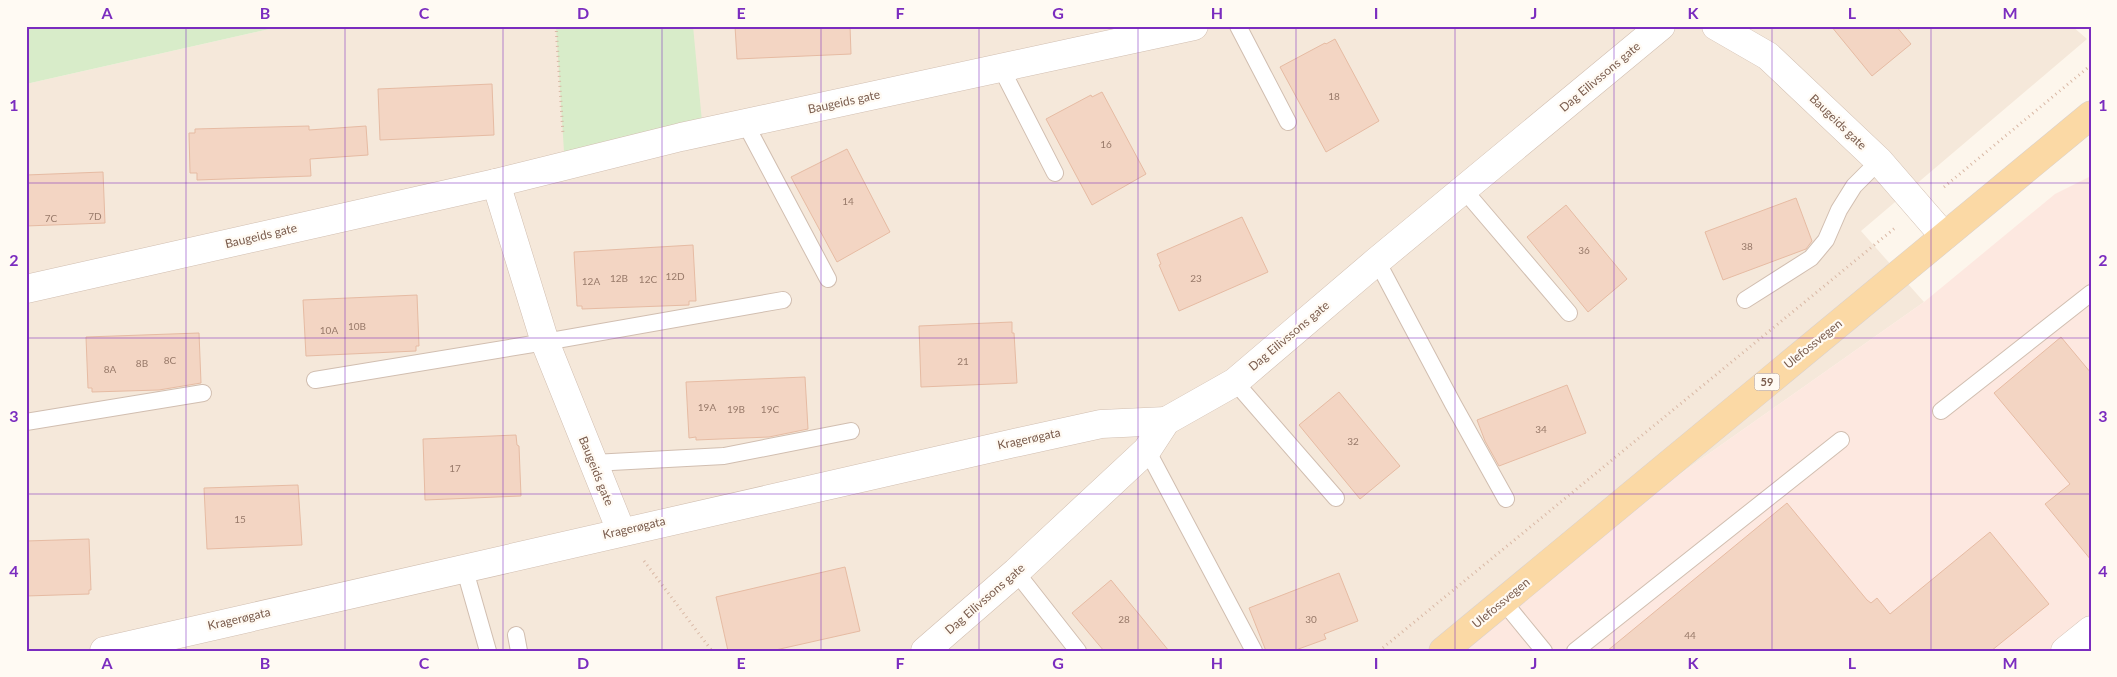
<svg xmlns="http://www.w3.org/2000/svg" width="2117" height="677" viewBox="0 0 2117 677" font-family="Lato,sans-serif">
	<rect width="100%" height="100%" fill="#fdf6ec"/>
	<path fill="#f5e8da" d="M283,26H2072L2087,39L1861,231L1924,302L1429,651H26V84Z"/>
	<path fill="#fde8e0" d="M2091,176V651H1429L1924,302L2055,194Z"/>
	<g fill="#d8ecc9">
		<path d="M26,26H283L26,84Z"/>
		<path d="M556,26H693L702,122L564,152Z"/>
	</g>
	<g fill="#f3d5c3" stroke="#e6bba3">
		<path d="M735,26H850L851,54L737,59Z"/>
		<path d="M1831,26H1896L1911,44L1872,76Z"/>
		<path d="M1335,39L1379,121L1326,152L1280,67L1325,43L1326,44Z"/>
		<path d="M492,84L494,135L380,140L378,89Z"/>
		<path d="M1102,92L1146,174L1092,205L1046,119L1091,95L1092,97Z"/>
		<path d="M309,126V130L366,126L368,155L310,159L311,176L197,180V173H190L189,133H195V129Z"/>
		<path d="M847,149L890,232L837,262L791,177Z"/>
		<path d="M103,172L105,223L26,226V175Z"/>
		<path d="M1796,198L1812,241L1806,249L1723,280L1705,232Z"/>
		<path d="M1566,205L1627,279L1588,312L1527,237Z"/>
		<path d="M1242,217L1268,272L1179,311L1159,265L1161,264L1157,254Z"/>
		<path d="M693,245L696,301H689V305L582,309V306H577L574,252Z"/>
		<path d="M417,295L419,346H416V351L306,356L303,300Z"/>
		<path d="M1012,322V333H1014L1017,383L921,387L919,326Z"/>
		<path d="M199,333L201,383L159,390L92,392V388H88L86,337Z"/>
		<path d="M2061,337L2091,373V560L2045,504L2070,484L1994,393Z"/>
		<path d="M805,377L808,429L769,437L696,440V437L689,438L686,382Z"/>
		<path d="M1567,385L1586,433L1499,466L1485,441L1477,420Z"/>
		<path d="M1339,392L1400,466L1360,499L1299,425Z"/>
		<path d="M516,435L517,445L519,446L521,496L425,500L423,439Z"/>
		<path d="M298,485L302,545L207,549L204,488Z"/>
		<path d="M1787,503L1867,600L1871,603L1877,598L1890,614L1990,532L2049,604L1991,651H1607Z"/>
		<path d="M89,539L91,590H89V594L26,596V541Z"/>
		<path d="M845,567L860,631L771,651H728L716,597Z"/>
		<path d="M1339,573L1358,621L1324,634L1326,639L1293,651H1266L1249,608Z"/>
		<path d="M1111,580L1169,651H1104L1072,613Z"/>
	</g>
	<g fill="none" stroke-linecap="round" stroke-linejoin="round">
		<g stroke="#d1beb0" stroke-width="18">
			<g id="service">
				<path d="M1238,26L1288,122"/>
				<path d="M1001,68L1055,173"/>
				<path d="M745,123L828,279"/>
				<path d="M1464,190L1569,313"/>
				<path d="M1377,261L1453,404L1506,499"/>
				<path d="M1745,300L1811,258L1826,240L1839,210L1854,186L1879,161"/>
				<path d="M315,380L545,342L783,300"/>
				<path d="M1235,382L1336,498"/>
				<path d="M1941,411L2091,293"/>
				<path d="M26,422L203,393"/>
				<path d="M1147,450L1254,651"/>
				<path d="M593,463L724,456L851,431"/>
				<path d="M464,567L488,651"/>
				<path d="M1016,572L1078,651"/>
				<path d="M1503,601L1544,651"/>
				<path d="M516,635L519,651"/>
				<path d="M1575,651L1841,440"/>
			</g>
		</g>
		<g stroke="#d1beb0" stroke-width="29">
			<g id="minor">
				<path d="M1716,26L1768,56L1879,161L1944,236"/>
				<path d="M496,183L545,342L621,531"/>
				<path d="M26,289L496,183L681,137L1194,26"/>
				<path d="M104,651L1019,442L1101,424L1166,421"/>
				<path d="M925,651L1016,572L1147,450L1166,421L1235,382L1377,261L1661,26"/>
				<path d="M2065,651L2091,630"/>
			</g>
		</g>
		<g stroke="#dad1cd" stroke-width="29">
			<path id="primary" d="M1443,651L2091,115"/>
		</g>
		<g stroke="#d9b8a5" stroke-width="3" stroke-dasharray="1 4" stroke-linecap="butt">
			<path d="M556,26L563,134"/>
			<path d="M1944,187L2091,65"/>
			<path d="M644,561L712,651"/>
			<path d="M1379,651L1895,228"/>
		</g>
		<use href="#service" stroke="#fff" stroke-width="16"/>
		<use href="#minor" stroke="#fff" stroke-width="28"/>
		<use href="#primary" stroke="#fbd9a5" stroke-width="28"/>
	</g>
	<path fill="none" stroke="#7b2cbf" stroke-width="1" stroke-opacity="0.55" d="M186,26V651M345,26V651M503,26V651M662,26V651M821,26V651M979,26V651M1138,26V651M1296,26V651M1455,26V651M1614,26V651M1772,26V651M1931,26V651M26,183H2091M26,338H2091M26,494H2091"/>
	<g text-anchor="middle" stroke-width="4.5" stroke-linejoin="round" paint-order="stroke">
		<g font-size="10" fill="#987a6a">
			<text x="1334" y="100">18</text>
			<text x="1106" y="148">16</text>
			<text x="848" y="205">14</text>
			<text x="95" y="220">7D</text>
			<text x="51" y="222">7C</text>
			<text x="1747" y="250">38</text>
			<text x="1584" y="254">36</text>
			<text x="675" y="280">12D</text>
			<text x="619" y="282">12B</text>
			<text x="1196" y="282">23</text>
			<text x="648" y="283">12C</text>
			<text x="591" y="285">12A</text>
			<text x="357" y="330">10B</text>
			<text x="329" y="334">10A</text>
			<text x="170" y="364">8C</text>
			<text x="963" y="365">21</text>
			<text x="142" y="367">8B</text>
			<text x="110" y="373">8A</text>
			<text x="707" y="411">19A</text>
			<text x="736" y="413">19B</text>
			<text x="770" y="413">19C</text>
			<text x="1541" y="433">34</text>
			<text x="1353" y="445">32</text>
			<text x="455" y="472">17</text>
			<text x="240" y="523">15</text>
			<text x="1124" y="623">28</text>
			<text x="1311" y="623">30</text>
			<text x="1690" y="639">44</text>
		</g>
		<rect fill="#fffaf3" stroke="#a28b7f" stroke-width="1" x="1754.5" y="373.5" width="25" height="17" rx="4"/>
		<g font-size="11" font-weight="bold" fill="#7a5c4d">
			<text x="1767" y="386">59</text>
		</g>
		<g font-size="12" fill="#7a5c4d" stroke="#fffaf3">
			<text transform="translate(1600 77) rotate(-40)" y="4">Dag Eilivssons gate</text>
			<text transform="translate(844 102) rotate(-12)" y="4">Baugeids gate</text>
			<text transform="translate(1838 122) rotate(44)" y="4">Baugeids gate</text>
			<text transform="translate(261 236) rotate(-13)" y="4">Baugeids gate</text>
			<text transform="translate(1289 336) rotate(-40)" y="4">Dag Eilivssons gate</text>
			<text transform="translate(1813 344) rotate(-39)" y="4">Ulefossvegen</text>
			<text transform="translate(1029 439) rotate(-12)" y="4">Kragerøgata</text>
			<text transform="translate(596 471) rotate(68)" y="4">Baugeids gate</text>
			<text transform="translate(634 528) rotate(-13)" y="4">Kragerøgata</text>
			<text transform="translate(985 599) rotate(-41)" y="4">Dag Eilivssons gate</text>
			<text transform="translate(1501 603) rotate(-40)" y="4">Ulefossvegen</text>
			<text transform="translate(239 619) rotate(-13)" y="4">Kragerøgata</text>
		</g>
	</g>
	<rect width="2117" height="677" fill="none" stroke="#fffaf3" stroke-width="55"/>
	<rect x="28" y="28" width="2062" height="622" fill="none" stroke="#7b2cbf" stroke-width="2"/>
	<g font-size="16" text-anchor="middle" font-weight="bold" fill="#7b2cbf">
		<text x="107" y="19">A</text>
		<text x="265" y="19">B</text>
		<text x="424" y="19">C</text>
		<text x="583" y="19">D</text>
		<text x="741" y="19">E</text>
		<text x="900" y="19">F</text>
		<text x="1058" y="19">G</text>
		<text x="1217" y="19">H</text>
		<text x="1376" y="19">I</text>
		<text x="1534" y="19">J</text>
		<text x="1693" y="19">K</text>
		<text x="1852" y="19">L</text>
		<text x="2010" y="19">M</text>
		<text x="14" y="111">1</text>
		<text x="2103" y="111">1</text>
		<text x="14" y="266">2</text>
		<text x="2103" y="266">2</text>
		<text x="14" y="422">3</text>
		<text x="2103" y="422">3</text>
		<text x="14" y="577">4</text>
		<text x="2103" y="577">4</text>
		<text x="107" y="669">A</text>
		<text x="265" y="669">B</text>
		<text x="424" y="669">C</text>
		<text x="583" y="669">D</text>
		<text x="741" y="669">E</text>
		<text x="900" y="669">F</text>
		<text x="1058" y="669">G</text>
		<text x="1217" y="669">H</text>
		<text x="1376" y="669">I</text>
		<text x="1534" y="669">J</text>
		<text x="1693" y="669">K</text>
		<text x="1852" y="669">L</text>
		<text x="2010" y="669">M</text>
	</g>
</svg>
